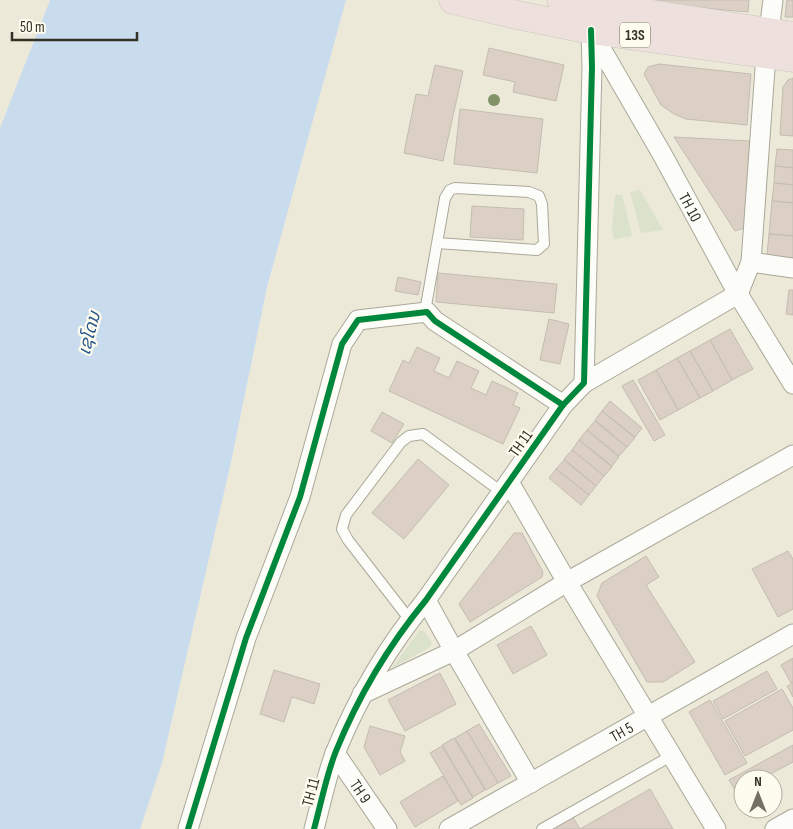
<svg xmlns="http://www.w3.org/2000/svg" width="793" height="829" viewBox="0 0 793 829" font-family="'Sofia Sans Condensed','Noto Sans Lao',sans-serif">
	<rect width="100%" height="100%" fill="#ede9d8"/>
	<g fill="#dae2cb">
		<path d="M640,190L663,230L641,233L630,192Z"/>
		<path d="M615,195H622L632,236L614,239L612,229Z"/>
		<path d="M420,630L425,632L432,643L430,647L392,668Z"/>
	</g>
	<path fill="#c9dcee" d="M50,0H346L267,287L231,462L162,763L140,829H0V128Z"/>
	<g fill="#dcd0c4" stroke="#c3bcb2">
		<path d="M618,0H749L748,12Z"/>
		<path d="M787,0H793V17H785Z"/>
		<path d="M489,48L564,65L556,101L513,92L515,82L483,75Z"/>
		<path d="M659,64L751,74L747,125L686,119L674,114L661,105L644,74L648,67Z"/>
		<path d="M435,65L463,71L443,161L404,153L416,94L428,96Z"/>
		<path d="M793,78V136L780,135L783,87L788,80Z"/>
		<path d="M460,109L543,119L537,173L454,164Z"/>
		<path d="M674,137L750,141L745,228L735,231Z"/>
		<path d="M777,149L793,150V168L775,166Z"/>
		<path d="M775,166L793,168V185L774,183Z"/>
		<path d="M774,183L793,185V203L772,201Z"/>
		<path d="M772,201L793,203V236L769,234Z"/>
		<path d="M472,206L524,209L523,240L470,237Z"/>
		<path d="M769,234L793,236V264L776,262L767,255Z"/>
		<path d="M438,273L557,284L554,313L436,302Z"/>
		<path d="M398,277L421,282L418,295L395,291Z"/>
		<path d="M789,290H793V315L786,314Z"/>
		<path d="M549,319L569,324L560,364L540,360Z"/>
		<path d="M730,329L753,369L732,380L710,340Z"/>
		<path d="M710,340L732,380L713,391L690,351Z"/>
		<path d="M417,347L440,358L434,371L449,378L457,361L479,371L471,388L486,395L492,381L518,393L513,405L520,408L503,444L389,391L403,360L409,363Z"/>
		<path d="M690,351L713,391L700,398L677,358Z"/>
		<path d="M677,358L700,398L678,410L656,370Z"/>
		<path d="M656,370L678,410L660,420L638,380Z"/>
		<path d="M633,380L665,435L654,441L622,386Z"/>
		<path d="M610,401L642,428L635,437L602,411Z"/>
		<path d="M602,411L635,438L627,447L595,420Z"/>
		<path d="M382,412L404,424L392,443L371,431Z"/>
		<path d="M595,421L627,447L619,456L587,430Z"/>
		<path d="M587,430L619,457L612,466L579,440Z"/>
		<path d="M579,440L612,467L604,476L572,450Z"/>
		<path d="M572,450L604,476L596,486L564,459Z"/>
		<path d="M418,459L449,485L404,539L372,513Z"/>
		<path d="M564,460L596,486L589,495L556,469Z"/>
		<path d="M556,469L589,495L581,505L549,478Z"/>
		<path d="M514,533H522L543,572L542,577L470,622L459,604Z"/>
		<path d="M788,551L793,559V609L778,617L752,569Z"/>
		<path d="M646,556L659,577L646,585L695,662L663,682H647L597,596L602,583Z"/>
		<path d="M531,626L547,655L513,674L497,645Z"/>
		<path d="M793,658V682L791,683L781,665Z"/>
		<path d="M274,670L320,684L314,704L292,697L284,722L260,714Z"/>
		<path d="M767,671L777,689L723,719L713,701Z"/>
		<path d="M440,673L456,704L405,731L388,700Z"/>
		<path d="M793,683V697L787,686Z"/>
		<path d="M782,689L793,708V730L745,756L725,721Z"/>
		<path d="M710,700L747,763L725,775L689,712Z"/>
		<path d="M479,724L511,776L498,783L467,731Z"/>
		<path d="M370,726L405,736L400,752L405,761L380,775L364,747Z"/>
		<path d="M467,731L498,783L486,790L455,738Z"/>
		<path d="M454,738L485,790L473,797L442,745Z"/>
		<path d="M793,745V762L761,779H743V789L737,793L729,780Z"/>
		<path d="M442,746L473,798L461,805L430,753Z"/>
		<path d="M443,776L458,801L415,827L400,802Z"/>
		<path d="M650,789L673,829H545L571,814L580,829Z"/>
	</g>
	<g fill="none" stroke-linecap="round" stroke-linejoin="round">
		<g stroke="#aaa89a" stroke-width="12">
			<g id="lane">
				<path d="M427,312L426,306L445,198L450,190L455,188L529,192L539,196L542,204L544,244L537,250L437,243"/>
				<path d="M410,620L348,540L342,529L346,515L401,442L409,436L423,434L503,493"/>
				<path d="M542,829L671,756"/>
			</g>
		</g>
		<g stroke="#aaa89a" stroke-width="21">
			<g id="street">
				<path id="s1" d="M592,33L662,154L738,294L793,384"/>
				<path d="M751,262L793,268"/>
				<path d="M584,383L738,294L751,262L766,55L773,0"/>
				<path d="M509,482L567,582L716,829"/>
				<path d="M426,600L454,651L531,783"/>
				<path d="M362,694L454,651L567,582L793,455"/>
				<path id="s2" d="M335,753L387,829"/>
				<path d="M188,829L246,638L300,497L342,344L358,320L427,312L435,321L563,405"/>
				<path d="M314,829C321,804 326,776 336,751C358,697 389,645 426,600L563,405L584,383L592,67L591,30"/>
				<path id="s3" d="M449,829L793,634"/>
				<path d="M775,829L793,819"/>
			</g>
		</g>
		<g stroke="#c8c6bd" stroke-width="29">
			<g id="highway">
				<path d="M453,0L517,15L591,30L793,58"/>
				<path d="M561,0L793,36"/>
			</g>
		</g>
		<use href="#lane" stroke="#fcfcf9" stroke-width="10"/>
		<use href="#street" stroke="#fcfcf9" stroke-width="19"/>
		<use href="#highway" stroke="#eee0dd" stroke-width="28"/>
		<g stroke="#fefbef" stroke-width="9">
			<g id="cycleway">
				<path d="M188,829L246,638L300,497L342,344L358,320L427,312L435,321L563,405"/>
				<path d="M314,829C321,804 326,776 336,751C358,697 389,645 426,600L563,405L584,383L592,67L591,30"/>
			</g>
		</g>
		<use href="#cycleway" stroke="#00873e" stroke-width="6"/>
	</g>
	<circle fill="#819367" cx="494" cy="100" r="6"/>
	<g text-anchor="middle" stroke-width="4.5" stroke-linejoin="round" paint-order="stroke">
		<rect fill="#fefbef" stroke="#706d61" stroke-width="1" x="620" y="22.5" width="30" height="25" rx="4"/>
		<g font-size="15" font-weight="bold" fill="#333024">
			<text x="635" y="40">13S</text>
		</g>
		<g font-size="16" fill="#333024" stroke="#fefbef">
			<text dy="6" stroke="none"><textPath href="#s1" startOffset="200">TH 10</textPath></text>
			<text transform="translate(520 443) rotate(-55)" y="6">TH 11</text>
			<text dy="6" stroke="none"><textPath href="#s3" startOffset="198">TH 5</textPath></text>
			<text dy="6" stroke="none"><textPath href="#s2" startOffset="46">TH 9</textPath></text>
			<text transform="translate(310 792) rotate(-75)" y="6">TH 11</text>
		</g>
		<g font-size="18" font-style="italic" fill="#25588b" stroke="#fefbef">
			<text transform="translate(89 333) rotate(-75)" y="6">ເຊໂດນ</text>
		</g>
	</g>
	<g transform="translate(758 794)"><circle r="24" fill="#fefbef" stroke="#adaa9e"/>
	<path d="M0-4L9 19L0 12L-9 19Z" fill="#747163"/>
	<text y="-8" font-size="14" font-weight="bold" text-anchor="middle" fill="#333024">N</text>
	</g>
	<path d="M12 32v8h125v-8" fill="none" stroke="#333024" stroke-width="2.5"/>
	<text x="20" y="32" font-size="15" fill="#333024" stroke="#fefbef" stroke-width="4" paint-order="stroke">50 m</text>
</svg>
